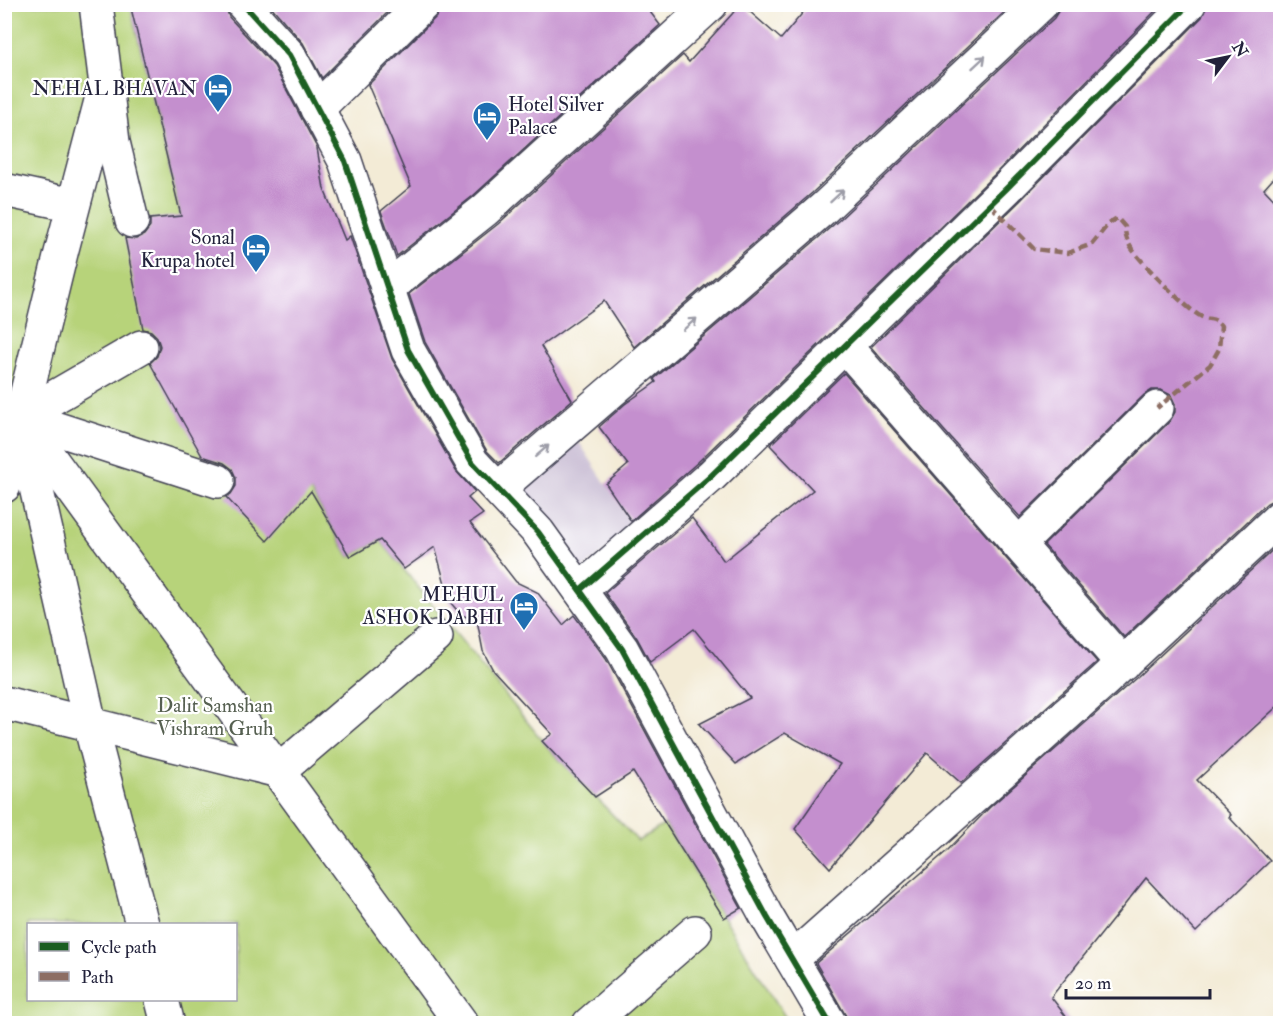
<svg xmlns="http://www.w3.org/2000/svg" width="1285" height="1028" viewBox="0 0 1285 1028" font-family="'IM FELL Double Pica',serif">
	<rect width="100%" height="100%" fill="#fff"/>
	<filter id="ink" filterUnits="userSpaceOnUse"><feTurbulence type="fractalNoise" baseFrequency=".0167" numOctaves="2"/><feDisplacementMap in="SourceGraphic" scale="12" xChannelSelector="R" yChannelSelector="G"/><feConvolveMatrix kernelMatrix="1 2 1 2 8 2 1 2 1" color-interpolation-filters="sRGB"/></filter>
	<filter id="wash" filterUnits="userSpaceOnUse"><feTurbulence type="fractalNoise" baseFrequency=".008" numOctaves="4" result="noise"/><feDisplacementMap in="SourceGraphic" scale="24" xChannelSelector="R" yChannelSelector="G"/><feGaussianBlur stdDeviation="1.35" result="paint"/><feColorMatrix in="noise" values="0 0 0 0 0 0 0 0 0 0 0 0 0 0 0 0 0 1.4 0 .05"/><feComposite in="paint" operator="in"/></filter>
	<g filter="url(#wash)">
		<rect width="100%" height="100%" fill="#f3ebd6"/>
		<path fill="#cbbfd5" d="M579,442L633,526L578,574L509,490Z"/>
		<path fill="#b7d37a" stroke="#6c7a5a" stroke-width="1.5" fill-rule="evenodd" d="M5,5H130L183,224L235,366L350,557L380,540L550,750L638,841L665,824L789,1023L5,1024ZM28,924H236V1000H28Z"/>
		<g id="blocks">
			<g fill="#c48fce">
				<path d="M130,4H225L229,17L274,66L317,148L324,189L345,240L350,236L392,359L456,471L475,492L468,498L483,514L470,523L516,582L537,592L563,625L574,615L606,659L741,908L724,918L633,772L595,797L542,741L552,734L493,670L483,651L477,620L461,615L450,602L435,547L404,569L380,540L350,557L311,491L267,541L226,497L231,494L236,486V478L232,469L224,463L202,456L150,363L157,356L160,346L157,337L151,331L143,329L125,238L136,239L144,235L150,227V219L181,216Z"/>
				<path d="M269,4H396L322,78L303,43Z"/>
				<path d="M441,4H644L660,25L473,196L397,256L381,211L411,186L368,85L436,17L441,9Z"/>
				<path d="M741,4L781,39L810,4H1013L812,193L634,347L604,301L541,346L572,400L499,463L487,451L425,342L409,294L498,224L683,55L689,62Z"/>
				<path d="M1059,4H1162L994,175L698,462L631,521L606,484L628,465L599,427L625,404L656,382L654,379L838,221L1054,18L1059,10Z"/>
				<path d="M1207,4H1281V170L1264,189L1281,207V499H1275L1267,503L1124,637L1044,545L1170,421L1175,412V404L1171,395L1161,390H1152L1144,395L1020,517L871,347L1020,201L1202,17Z"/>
				<path d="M844,373L1097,662L961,783L927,753L830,868L795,829L840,764L785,733L736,764L699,724L750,698L694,629L650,662L637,638L605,593L692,518L724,561L813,490L770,445Z"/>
				<path d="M1281,542V703L1197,780L1231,815L1229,817L1270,861L1196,932L1146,878L1051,997L1071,1023H850L816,963L947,851L989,808L1136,678Z"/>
			</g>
		</g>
	</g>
	<g filter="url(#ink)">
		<use href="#blocks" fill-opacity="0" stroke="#414052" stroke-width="1.5"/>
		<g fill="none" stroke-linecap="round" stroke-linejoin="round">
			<g stroke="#414052" stroke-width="36">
				<g id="minor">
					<path d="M96,4L113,142L132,221"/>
					<path d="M243,4L289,55L345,161L408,350L472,462L538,532L622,649L767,917L830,1024"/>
					<path d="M317,109L423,4"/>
					<path d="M4,190L73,205"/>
					<path d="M387,288L485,210L711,4"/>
					<path d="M845,346L1123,664"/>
					<path d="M141,347L20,417L218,481"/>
					<path d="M4,414L20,417L462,1024"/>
					<path d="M23,430L90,724L142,924"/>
					<path d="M4,486L61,253L106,82"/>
					<path d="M498,489L825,207L1041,4"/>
					<path d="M1019,544L1157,408"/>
					<path d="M580,590L711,476L1007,188L1189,4"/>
					<path d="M4,703L279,771L436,637"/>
					<path d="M792,959L1104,681L1280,517"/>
					<path d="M162,1000L168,1024"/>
					<path d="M589,1024L695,932"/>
				</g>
			</g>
			<use href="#minor" stroke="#fff" stroke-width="33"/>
			<path stroke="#8d6e63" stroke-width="4.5" stroke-dasharray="9 4.5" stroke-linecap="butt" d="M990,205L1034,249L1068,253L1092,244L1109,223L1117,218L1125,227C1125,235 1127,242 1132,249C1141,262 1188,311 1202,317C1212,321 1213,316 1221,326L1219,349L1210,365L1157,408"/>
			<g stroke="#fff" stroke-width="10">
				<g id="cycleway">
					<path d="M243,4L289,55L345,161L408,350L472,462L538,532L622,649L767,917L830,1024"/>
					<path d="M580,590L711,476L1007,188L1189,4"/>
				</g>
			</g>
			<use href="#cycleway" stroke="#1b5e20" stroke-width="6"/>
		</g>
		<defs><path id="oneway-shaft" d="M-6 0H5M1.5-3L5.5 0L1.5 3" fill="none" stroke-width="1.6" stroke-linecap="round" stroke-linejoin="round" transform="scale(1.5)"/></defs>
		<g stroke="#9c9ca7">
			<use href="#oneway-shaft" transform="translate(979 62) rotate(-43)"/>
			<use href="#oneway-shaft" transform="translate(837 196) rotate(-43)"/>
			<use href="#oneway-shaft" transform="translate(690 324) rotate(-41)"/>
			<use href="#oneway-shaft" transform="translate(542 451) rotate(-41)"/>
		</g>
	</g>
	<defs>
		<g id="hotel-pin" transform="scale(1.5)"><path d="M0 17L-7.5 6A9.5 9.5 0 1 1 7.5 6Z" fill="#1f6fb2" stroke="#fff"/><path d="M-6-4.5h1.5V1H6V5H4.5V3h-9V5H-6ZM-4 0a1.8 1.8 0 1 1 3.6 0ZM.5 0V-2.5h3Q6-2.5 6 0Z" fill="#fff"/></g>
	</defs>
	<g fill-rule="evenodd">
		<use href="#hotel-pin" x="218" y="88"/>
		<use href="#hotel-pin" x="487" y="116"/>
		<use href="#hotel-pin" x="256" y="248"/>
		<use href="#hotel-pin" x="524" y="606"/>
	</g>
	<g text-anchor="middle" stroke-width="4.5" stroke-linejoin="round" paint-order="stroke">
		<g font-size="20" fill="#22223b" stroke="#fff" text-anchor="end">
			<text x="197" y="95">NEHAL BHAVAN</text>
			<text x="508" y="111" text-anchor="start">Hotel Silver<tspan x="508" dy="23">Palace</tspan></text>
			<text x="235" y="244">Sonal<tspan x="235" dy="23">Krupa hotel</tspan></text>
			<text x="503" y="601">MEHUL<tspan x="503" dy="23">ASHOK DABHI</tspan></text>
		</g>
		<g font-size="20" fill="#566051" stroke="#fff">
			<text x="215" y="712">Dalit Samshan<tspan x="215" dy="23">Vishram Gruh</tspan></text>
		</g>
	</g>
	<rect width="1285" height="1028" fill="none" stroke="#fff" stroke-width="24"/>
	<rect x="27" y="923" width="210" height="78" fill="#ffffff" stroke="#a7a7b1" stroke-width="1.5"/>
	<rect x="39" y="942" width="30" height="9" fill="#1b5e20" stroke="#a7a7b1" stroke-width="1.5"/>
	<text x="81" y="953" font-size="18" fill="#22223b">Cycle path</text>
	<rect x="39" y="972" width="30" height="9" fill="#8d6e63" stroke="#a7a7b1" stroke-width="1.5"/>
	<text x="81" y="983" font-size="18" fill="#22223b">Path</text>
	<g transform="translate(1228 57) rotate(58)" stroke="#ffffff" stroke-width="4.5" paint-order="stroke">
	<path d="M0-4.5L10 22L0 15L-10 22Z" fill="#22223b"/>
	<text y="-9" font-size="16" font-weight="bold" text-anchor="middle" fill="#22223b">N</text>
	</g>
	<path d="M1066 989v9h144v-9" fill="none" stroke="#22223b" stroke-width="3"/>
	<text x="1075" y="989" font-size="18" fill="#22223b" stroke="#ffffff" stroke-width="4.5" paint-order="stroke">20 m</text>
</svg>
